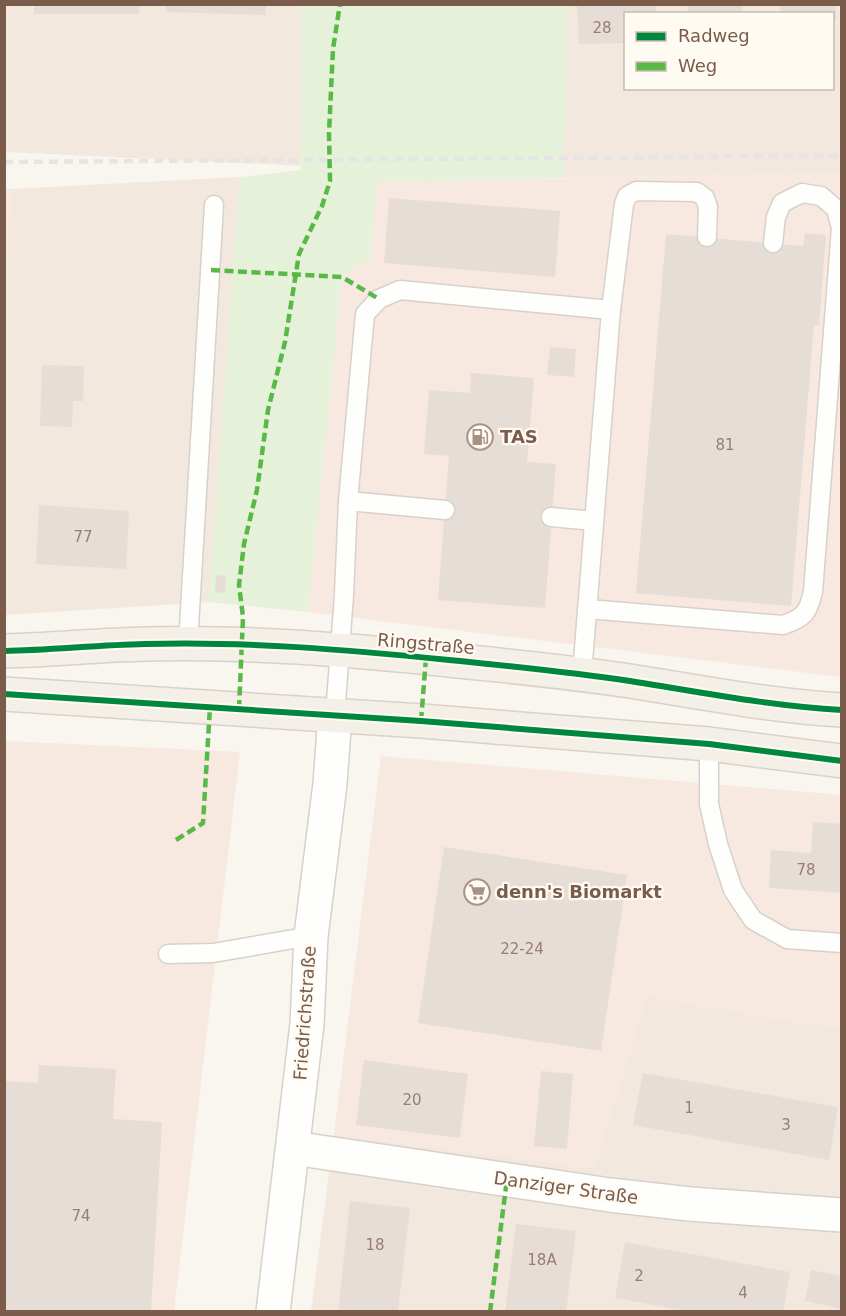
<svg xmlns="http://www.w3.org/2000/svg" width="846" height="1316" viewBox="0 0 846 1316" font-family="'DejaVu Sans',sans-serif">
	<rect width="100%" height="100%" fill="#f9f5ef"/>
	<g fill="#f2e8dd" fill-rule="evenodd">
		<path d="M5,5H841V173L564,178L5,152ZM626,14H832V88H626Z"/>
		<path d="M240,177L209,602L5,615L4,294L11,189Z"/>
		<path d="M647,996L841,1029V1311L311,1312L334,1135L594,1168Z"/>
	</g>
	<g fill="#f7e8e0">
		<path d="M841,173V677L308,612L342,277L351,269L371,260L377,182Z"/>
		<path d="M5,189H11L5,294L4,189Z"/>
		<path d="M5,741L240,752L174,1311L5,1312Z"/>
		<path d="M381,756L841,795V1029L647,996L594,1168L334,1135Z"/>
	</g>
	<path fill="#e6f1d9" d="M301,5H568L564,178L377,182L371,261L351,269L342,277L308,612L209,602L240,177L301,170Z"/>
	<g fill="#e6ded6">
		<rect x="34" y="4" width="105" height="10"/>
		<path d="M166,4H266V15L166,12Z"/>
		<path d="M577,4H655L656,14H626V43L579,44Z"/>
		<path d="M688,4H742L743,14H688Z"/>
		<path d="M780,4H836V20H832V14H780Z"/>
		<path d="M389,198L560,211L555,277L384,263Z"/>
		<path d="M805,233L826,235L819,325H814L791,606L636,593L666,234L803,246Z"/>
		<path d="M550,347L576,349L574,377L547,375Z"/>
		<path d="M42,365L84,366L83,401H73L72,427L40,426Z"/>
		<path d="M471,373L534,378L527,462L556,464L545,608L438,600L449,456L424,454L429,390L470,393Z"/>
		<path d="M39,505L129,511L126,569L36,564Z"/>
		<path d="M216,575L226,576L225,593L215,592Z"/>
		<path d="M813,822L842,824V893L769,888L771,850L811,853Z"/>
		<path d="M444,847L627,875L601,1051L418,1023Z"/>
		<path d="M364,1060L468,1074L460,1138L356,1125Z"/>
		<path d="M39,1065L116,1069L113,1119L162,1122L151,1312L4,1311V1081L38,1083Z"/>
		<path d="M541,1071L573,1074L567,1149L534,1146Z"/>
		<path d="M643,1073L838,1107L829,1160L633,1125Z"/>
		<path d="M350,1201L410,1208L398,1312H338Z"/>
		<path d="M516,1224L576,1231L566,1312H505Z"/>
		<path d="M625,1242L790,1272L783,1312H691L615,1298Z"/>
		<path d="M811,1270L842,1276V1309L805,1301Z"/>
	</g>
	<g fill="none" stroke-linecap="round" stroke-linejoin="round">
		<g stroke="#d8d1ca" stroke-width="21">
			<g id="lane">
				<path d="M348,501L445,510"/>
				<path d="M551,517L594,521"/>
				<path d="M587,609L783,625C804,618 808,613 813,592L841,228L836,209L821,196L802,193L782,203L776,217L773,243"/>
				<path d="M188,644L214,205"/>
				<path d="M582,674L611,310L624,204L627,196L636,191L697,192L705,198L708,207L707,237"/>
				<path d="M335,715L344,595L348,501L365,314L379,299L400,290L611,310"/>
				<path d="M709,744V804L718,844L733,890L753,920L787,939L842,943"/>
				<path d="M168,954L213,953L311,936"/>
			</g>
		</g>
		<g stroke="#d8d1ca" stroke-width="36">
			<g id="street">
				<path d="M293,1148L610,1195L690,1204L842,1215"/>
				<path d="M273,1312L307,1024L311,936L330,784L335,715"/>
			</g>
		</g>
		<g stroke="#dad1cb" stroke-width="36">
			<g id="primary">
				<path d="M4,651C51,650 98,645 145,644C246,641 349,650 449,660C510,666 570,672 630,681C700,692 770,706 842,710"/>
				<path d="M4,694L421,721L709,744L842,761"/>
			</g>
		</g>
		<use href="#lane" stroke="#fefefd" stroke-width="18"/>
		<use href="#street" stroke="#fefefd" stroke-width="33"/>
		<use href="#primary" stroke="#f4efe7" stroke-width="33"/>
		<path stroke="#e6e4e6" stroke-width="4.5" stroke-dasharray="9 6" stroke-linecap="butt" d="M4,162L842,156"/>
		<g stroke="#58b947" stroke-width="4.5" stroke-dasharray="9 4.5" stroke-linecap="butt">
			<path d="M211,270L342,277L379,299"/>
			<path d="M239,709L243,617L239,585L244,544L257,490L268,410L285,342L299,254L322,206L330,181L329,133L333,49L340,4"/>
			<path d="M421,721L426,658"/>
			<path d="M176,840L203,823L210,707"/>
			<path d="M490,1312L507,1179"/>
		</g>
		<g stroke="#fffaf2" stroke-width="10">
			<g id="cycleway">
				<path d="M4,651C51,650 98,645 145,644C246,641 349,650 449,660C510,666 570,672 630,681C700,692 770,706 842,710"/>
				<path d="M4,694L421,721L709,744L842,761"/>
			</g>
		</g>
		<use href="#cycleway" stroke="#00873e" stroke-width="6"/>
	</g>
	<defs>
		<g id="fuel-ring" transform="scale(1.35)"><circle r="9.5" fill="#fffaf2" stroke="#a79284" stroke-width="1.5"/><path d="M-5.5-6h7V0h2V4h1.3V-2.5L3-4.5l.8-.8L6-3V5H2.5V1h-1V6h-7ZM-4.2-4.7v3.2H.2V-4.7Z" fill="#a79284"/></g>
		<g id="supermarket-ring" transform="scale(1.35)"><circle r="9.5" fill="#fffaf2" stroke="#a79284" stroke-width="1.5"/><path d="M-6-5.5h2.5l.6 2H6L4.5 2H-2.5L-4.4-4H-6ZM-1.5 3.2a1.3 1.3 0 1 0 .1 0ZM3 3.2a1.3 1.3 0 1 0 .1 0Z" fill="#a79284"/></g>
	</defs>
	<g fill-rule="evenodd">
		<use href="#fuel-ring" x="480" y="437"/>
		<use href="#supermarket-ring" x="477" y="892"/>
	</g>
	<g text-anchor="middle" stroke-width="4.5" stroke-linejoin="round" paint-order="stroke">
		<g font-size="15" fill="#987e70">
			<text x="602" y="33">28</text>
			<text x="725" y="450">81</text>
			<text x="83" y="542">77</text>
			<text x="806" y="875">78</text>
			<text x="522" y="954">22-24</text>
			<text x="412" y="1105">20</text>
			<text x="689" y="1113">1</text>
			<text x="786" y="1130">3</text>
			<text x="81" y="1221">74</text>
			<text x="375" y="1250">18</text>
			<text x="542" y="1265">18A</text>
			<text x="639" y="1281">2</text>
			<text x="743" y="1298">4</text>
		</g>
		<g font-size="18" font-weight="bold" fill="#7b5c4b" stroke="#fffaf2" text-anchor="start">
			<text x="500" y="443">TAS</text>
			<text x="496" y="898">denn's Biomarkt</text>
		</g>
		<g font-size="18" fill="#7b5c4b" stroke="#fffaf2">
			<text transform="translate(426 644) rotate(5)" y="6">Ringstraße</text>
			<text transform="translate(305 1013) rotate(-86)" y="6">Friedrichstraße</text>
			<text transform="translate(566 1188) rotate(8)" y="6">Danziger Straße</text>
		</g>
	</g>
	<rect width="846" height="1316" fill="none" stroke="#7b5c4b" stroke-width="12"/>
	<rect x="624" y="12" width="210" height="78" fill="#fffaf2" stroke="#cabbaf" stroke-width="1.5"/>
	<rect x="636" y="32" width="30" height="9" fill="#00873e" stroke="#cabbaf" stroke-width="1.5"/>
	<text x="678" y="42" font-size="18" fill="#7b5c4b">Radweg</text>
	<rect x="636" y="62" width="30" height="9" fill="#58b947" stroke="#cabbaf" stroke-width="1.5"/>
	<text x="678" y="72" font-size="18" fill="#7b5c4b">Weg</text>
</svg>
